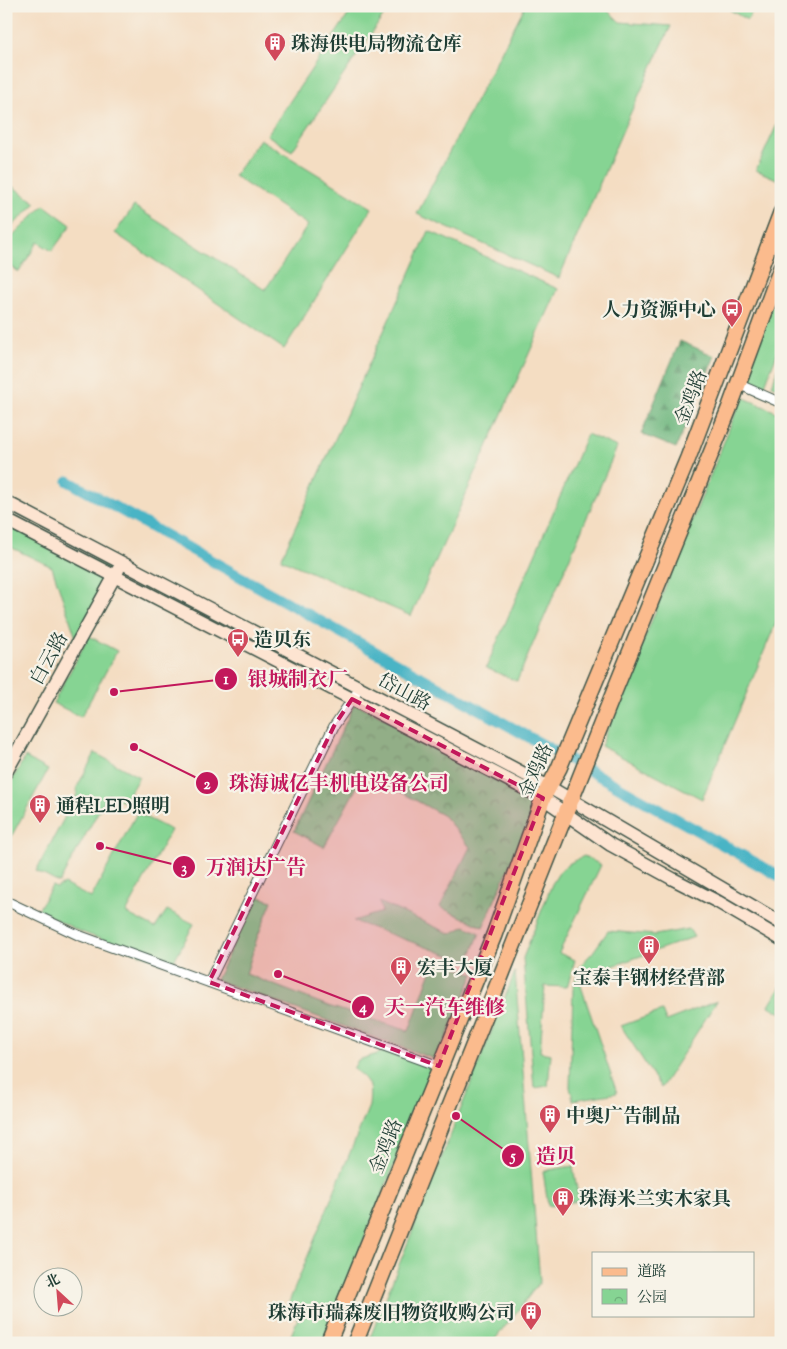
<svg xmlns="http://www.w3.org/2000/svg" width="787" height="1349" viewBox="0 0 787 1349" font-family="'Sorts Mill Goudy','Noto Serif SC',serif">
	<defs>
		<pattern id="forest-firs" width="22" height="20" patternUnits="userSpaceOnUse" patternTransform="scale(1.25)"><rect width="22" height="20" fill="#6cb67d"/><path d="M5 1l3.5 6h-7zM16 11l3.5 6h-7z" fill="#589567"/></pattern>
		<pattern id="park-crowns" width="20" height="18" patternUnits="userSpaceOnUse" patternTransform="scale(1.25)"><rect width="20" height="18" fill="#86d493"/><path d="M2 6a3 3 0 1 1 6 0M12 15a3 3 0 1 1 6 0" fill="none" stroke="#6dad79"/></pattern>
	</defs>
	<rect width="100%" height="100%" fill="#f7f3e8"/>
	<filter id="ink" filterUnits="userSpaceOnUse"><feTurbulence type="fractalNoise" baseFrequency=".02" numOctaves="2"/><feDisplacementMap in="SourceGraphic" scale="10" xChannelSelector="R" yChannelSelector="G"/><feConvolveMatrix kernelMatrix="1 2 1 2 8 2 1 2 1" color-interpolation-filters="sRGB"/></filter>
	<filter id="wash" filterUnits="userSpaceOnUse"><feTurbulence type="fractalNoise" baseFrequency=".0096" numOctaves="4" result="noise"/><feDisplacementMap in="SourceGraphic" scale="20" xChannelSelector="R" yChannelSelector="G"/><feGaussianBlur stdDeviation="1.12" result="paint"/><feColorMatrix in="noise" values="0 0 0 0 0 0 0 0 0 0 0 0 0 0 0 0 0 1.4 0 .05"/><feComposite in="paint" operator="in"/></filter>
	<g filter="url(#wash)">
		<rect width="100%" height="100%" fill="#f4ddc2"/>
		<g fill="#86d493" stroke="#528864">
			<path d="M350,6H390L292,151L267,135L353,8Z"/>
			<path d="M525,6H603L620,22L671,26L625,125L559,278L417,214Z"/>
			<path d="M728,6H756L747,20L730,10Z"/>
			<path d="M781,116V181L756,170Z"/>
			<path d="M260,139L372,208L284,349L115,233L134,206L265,290L308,225L234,176Z"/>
			<path d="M6,182L36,203L6,232Z"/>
			<path d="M44,205L71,225L52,251L38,242L19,272L6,263V243Z"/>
			<path d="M429,231L558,289L411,616L281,559Z"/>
			<path d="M781,280V343L763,390L744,381Z"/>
			<path d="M742,397L781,414V611L702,799L601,746Z"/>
			<path d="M587,434L617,447L517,681L486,668Z"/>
			<path d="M6,513L115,572L77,641L52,567L6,545Z"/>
			<path d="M89,636L117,651L81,717L53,703Z"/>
			<path d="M95,753L139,777L124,802L108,794L59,883L36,871L77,794V787Z"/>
			<path d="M25,757L48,770L6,846V791Z"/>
			<path d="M137,813L171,830L126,913L155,928L167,910L194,924L171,966L79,931L38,910L52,886L56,888L64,884L91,898Z"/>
			<path d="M584,856L601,865L559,953L575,960L567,987L545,986L540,1052L551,1054L548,1086L534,1088L523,958L552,884L560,871L570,863Z"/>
			<path d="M256,896L272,901L257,938L246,974L328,1006L409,1031L435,960L474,974L437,1060L216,980Z"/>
			<path d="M379,902L451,934L465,926L480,933L468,962L353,921L382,912Z"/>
			<path d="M689,929L694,937L582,977L579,967L593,952L608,931L655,935Z"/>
			<path d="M515,972L540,1282L492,1343H368Z"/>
			<path d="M577,974L617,1093L573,1100L570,1087L573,989Z"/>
			<path d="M781,986V1013L769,1006Z"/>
			<path d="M717,1001L661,1088L621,1026L662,1011L666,1021Z"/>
			<path d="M387,1051L433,1069L322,1343H288L298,1318L285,1312L369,1106C371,1085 370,1081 353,1069L358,1060Z"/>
			<path d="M573,1166L579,1201L548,1206L543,1171Z"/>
		</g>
		<path fill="url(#forest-firs)" stroke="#467a58" d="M680,341L715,356L676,448L641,434Z"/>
		<g fill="url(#park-crowns)" stroke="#528864">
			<path d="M781,360V389L772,385Z"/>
			<path d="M355,703L541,795L483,927L440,907L470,847L444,816L365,772L324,847L294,831Z"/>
		</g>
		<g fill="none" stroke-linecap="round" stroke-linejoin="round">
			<path stroke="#48b4c5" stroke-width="11" d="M68,481L781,877"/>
		</g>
	</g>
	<g filter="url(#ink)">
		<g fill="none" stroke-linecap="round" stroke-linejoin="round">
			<g stroke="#3f5549" stroke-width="11">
				<g id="street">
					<path d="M738,384L781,403"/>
					<path d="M6,901L78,935L439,1066"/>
					<path d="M209,982L334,726L360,688"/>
				</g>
			</g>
			<g stroke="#3f5549" stroke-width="15">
				<g id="secondary">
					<path d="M6,502L549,787L781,923"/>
					<path d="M6,520L543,798L611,845L673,879L718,902L781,939"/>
					<path d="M6,772L118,570"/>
				</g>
			</g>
			<g stroke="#3f5549" stroke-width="18">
				<g id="primary">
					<path d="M328,1343L494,935L543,798L559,768L688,458L781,213"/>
					<path d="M355,1343L612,697L729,409L781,268"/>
				</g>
			</g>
			<use href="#street" stroke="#fff" stroke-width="9"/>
			<use href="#secondary" stroke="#fde4d1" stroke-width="12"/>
			<use href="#primary" stroke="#fbbb8d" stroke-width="15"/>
		</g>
	</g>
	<path fill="#c2185b" fill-opacity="0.2" stroke="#c2185b" stroke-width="4" stroke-dasharray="10 6" stroke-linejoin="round" d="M352,699L543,798L439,1066L209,982L334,726Z"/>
	<defs>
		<g id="building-pin" transform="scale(1.125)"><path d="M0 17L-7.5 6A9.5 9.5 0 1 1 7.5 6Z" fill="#d1495b" stroke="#f7f3e8"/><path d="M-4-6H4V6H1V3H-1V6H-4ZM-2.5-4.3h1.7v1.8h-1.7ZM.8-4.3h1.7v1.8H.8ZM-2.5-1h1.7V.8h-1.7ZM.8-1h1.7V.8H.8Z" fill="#fff"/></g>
		<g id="bus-pin" transform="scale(1.125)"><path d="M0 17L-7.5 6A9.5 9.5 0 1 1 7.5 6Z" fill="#d1495b" stroke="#f7f3e8"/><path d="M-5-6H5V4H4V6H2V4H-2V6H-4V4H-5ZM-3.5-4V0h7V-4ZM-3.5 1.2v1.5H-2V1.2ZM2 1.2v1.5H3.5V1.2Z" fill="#fff"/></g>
	</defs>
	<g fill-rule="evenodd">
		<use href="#building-pin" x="275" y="43"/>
		<use href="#bus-pin" x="732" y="309"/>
		<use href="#bus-pin" x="238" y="639"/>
		<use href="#building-pin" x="40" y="805"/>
		<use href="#building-pin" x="649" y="946"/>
		<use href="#building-pin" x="401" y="967"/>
		<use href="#building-pin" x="550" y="1115"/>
		<use href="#building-pin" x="563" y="1198"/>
		<use href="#building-pin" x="531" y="1312"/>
	</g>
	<g text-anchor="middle" stroke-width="4.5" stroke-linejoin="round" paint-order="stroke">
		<g font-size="19" font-weight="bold" fill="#1f3d34" stroke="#f7f3e8" text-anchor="start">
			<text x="291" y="50">珠海供电局物流仓库</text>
			<text x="716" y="316" text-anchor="end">人力资源中心</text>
			<text x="254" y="646">造贝东</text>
			<text x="56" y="812">通程LED照明</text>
			<text x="417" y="974">宏丰大厦</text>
			<text x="649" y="984" text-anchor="middle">宝泰丰钢材经营部</text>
			<text x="566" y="1122">中奥广告制品</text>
			<text x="579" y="1205">珠海米兰实木家具</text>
			<text x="515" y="1319" text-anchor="end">珠海市瑞森废旧物资收购公司</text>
		</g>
		<g font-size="19" fill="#1f3d34" stroke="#f7f3e8">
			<text transform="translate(690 397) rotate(-69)" y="7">金鸡路</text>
			<text transform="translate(48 658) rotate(-61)" y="7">白云路</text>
			<text transform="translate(405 691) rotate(28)" y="7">岱山路</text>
			<text transform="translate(535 770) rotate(-66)" y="7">金鸡路</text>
			<text transform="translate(385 1146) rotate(-68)" y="7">金鸡路</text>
		</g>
	</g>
	<path fill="none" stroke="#c2185b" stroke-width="2" d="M114 692L226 679M134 747L207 783M100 846L184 867M278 974L363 1007M456 1116L513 1156"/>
	<g fill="#c2185b" stroke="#f7f3e8" stroke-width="2">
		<circle cx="114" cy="692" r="5"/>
		<circle cx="134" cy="747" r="5"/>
		<circle cx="100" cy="846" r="5"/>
		<circle cx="278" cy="974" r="5"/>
		<circle cx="456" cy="1116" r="5"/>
		<circle cx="226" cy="679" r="12"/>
		<circle cx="207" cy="783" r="12"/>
		<circle cx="184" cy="867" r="12"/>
		<circle cx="363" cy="1007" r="12"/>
		<circle cx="513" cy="1156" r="12"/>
	</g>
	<g font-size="15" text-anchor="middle" font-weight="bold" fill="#fff">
		<text x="226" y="684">1</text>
		<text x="207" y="789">2</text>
		<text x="184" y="873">3</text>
		<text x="363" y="1012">4</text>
		<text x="513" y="1161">5</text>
	</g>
	<g font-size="20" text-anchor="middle" font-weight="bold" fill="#c2185b" stroke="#f7f3e8" stroke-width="4.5" stroke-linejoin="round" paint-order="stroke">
		<text x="298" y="686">银城制衣厂</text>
		<text x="339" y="790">珠海诚亿丰机电设备公司</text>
		<text x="256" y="874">万润达广告</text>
		<text x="445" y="1014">天一汽车维修</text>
		<text x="556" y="1163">造贝</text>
	</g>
	<rect width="787" height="1349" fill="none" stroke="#f7f3e8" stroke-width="25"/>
	<rect x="592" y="1252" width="162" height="65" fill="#f7f3e8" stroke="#a1aaa0"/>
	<rect x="602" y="1268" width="25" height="8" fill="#fbbb8d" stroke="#a1aaa0"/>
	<text x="637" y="1276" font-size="15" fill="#1f3d34">道路</text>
	<rect x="602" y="1289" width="25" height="15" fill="url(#park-crowns)" stroke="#a1aaa0"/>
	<text x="637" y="1302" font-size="15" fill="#1f3d34">公园</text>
	<g transform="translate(58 1292) rotate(334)"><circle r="24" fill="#f7f3e8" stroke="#a1aaa0"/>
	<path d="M0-4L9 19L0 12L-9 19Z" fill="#d1495b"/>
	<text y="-8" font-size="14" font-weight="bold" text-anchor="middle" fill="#1f3d34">北</text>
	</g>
</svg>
